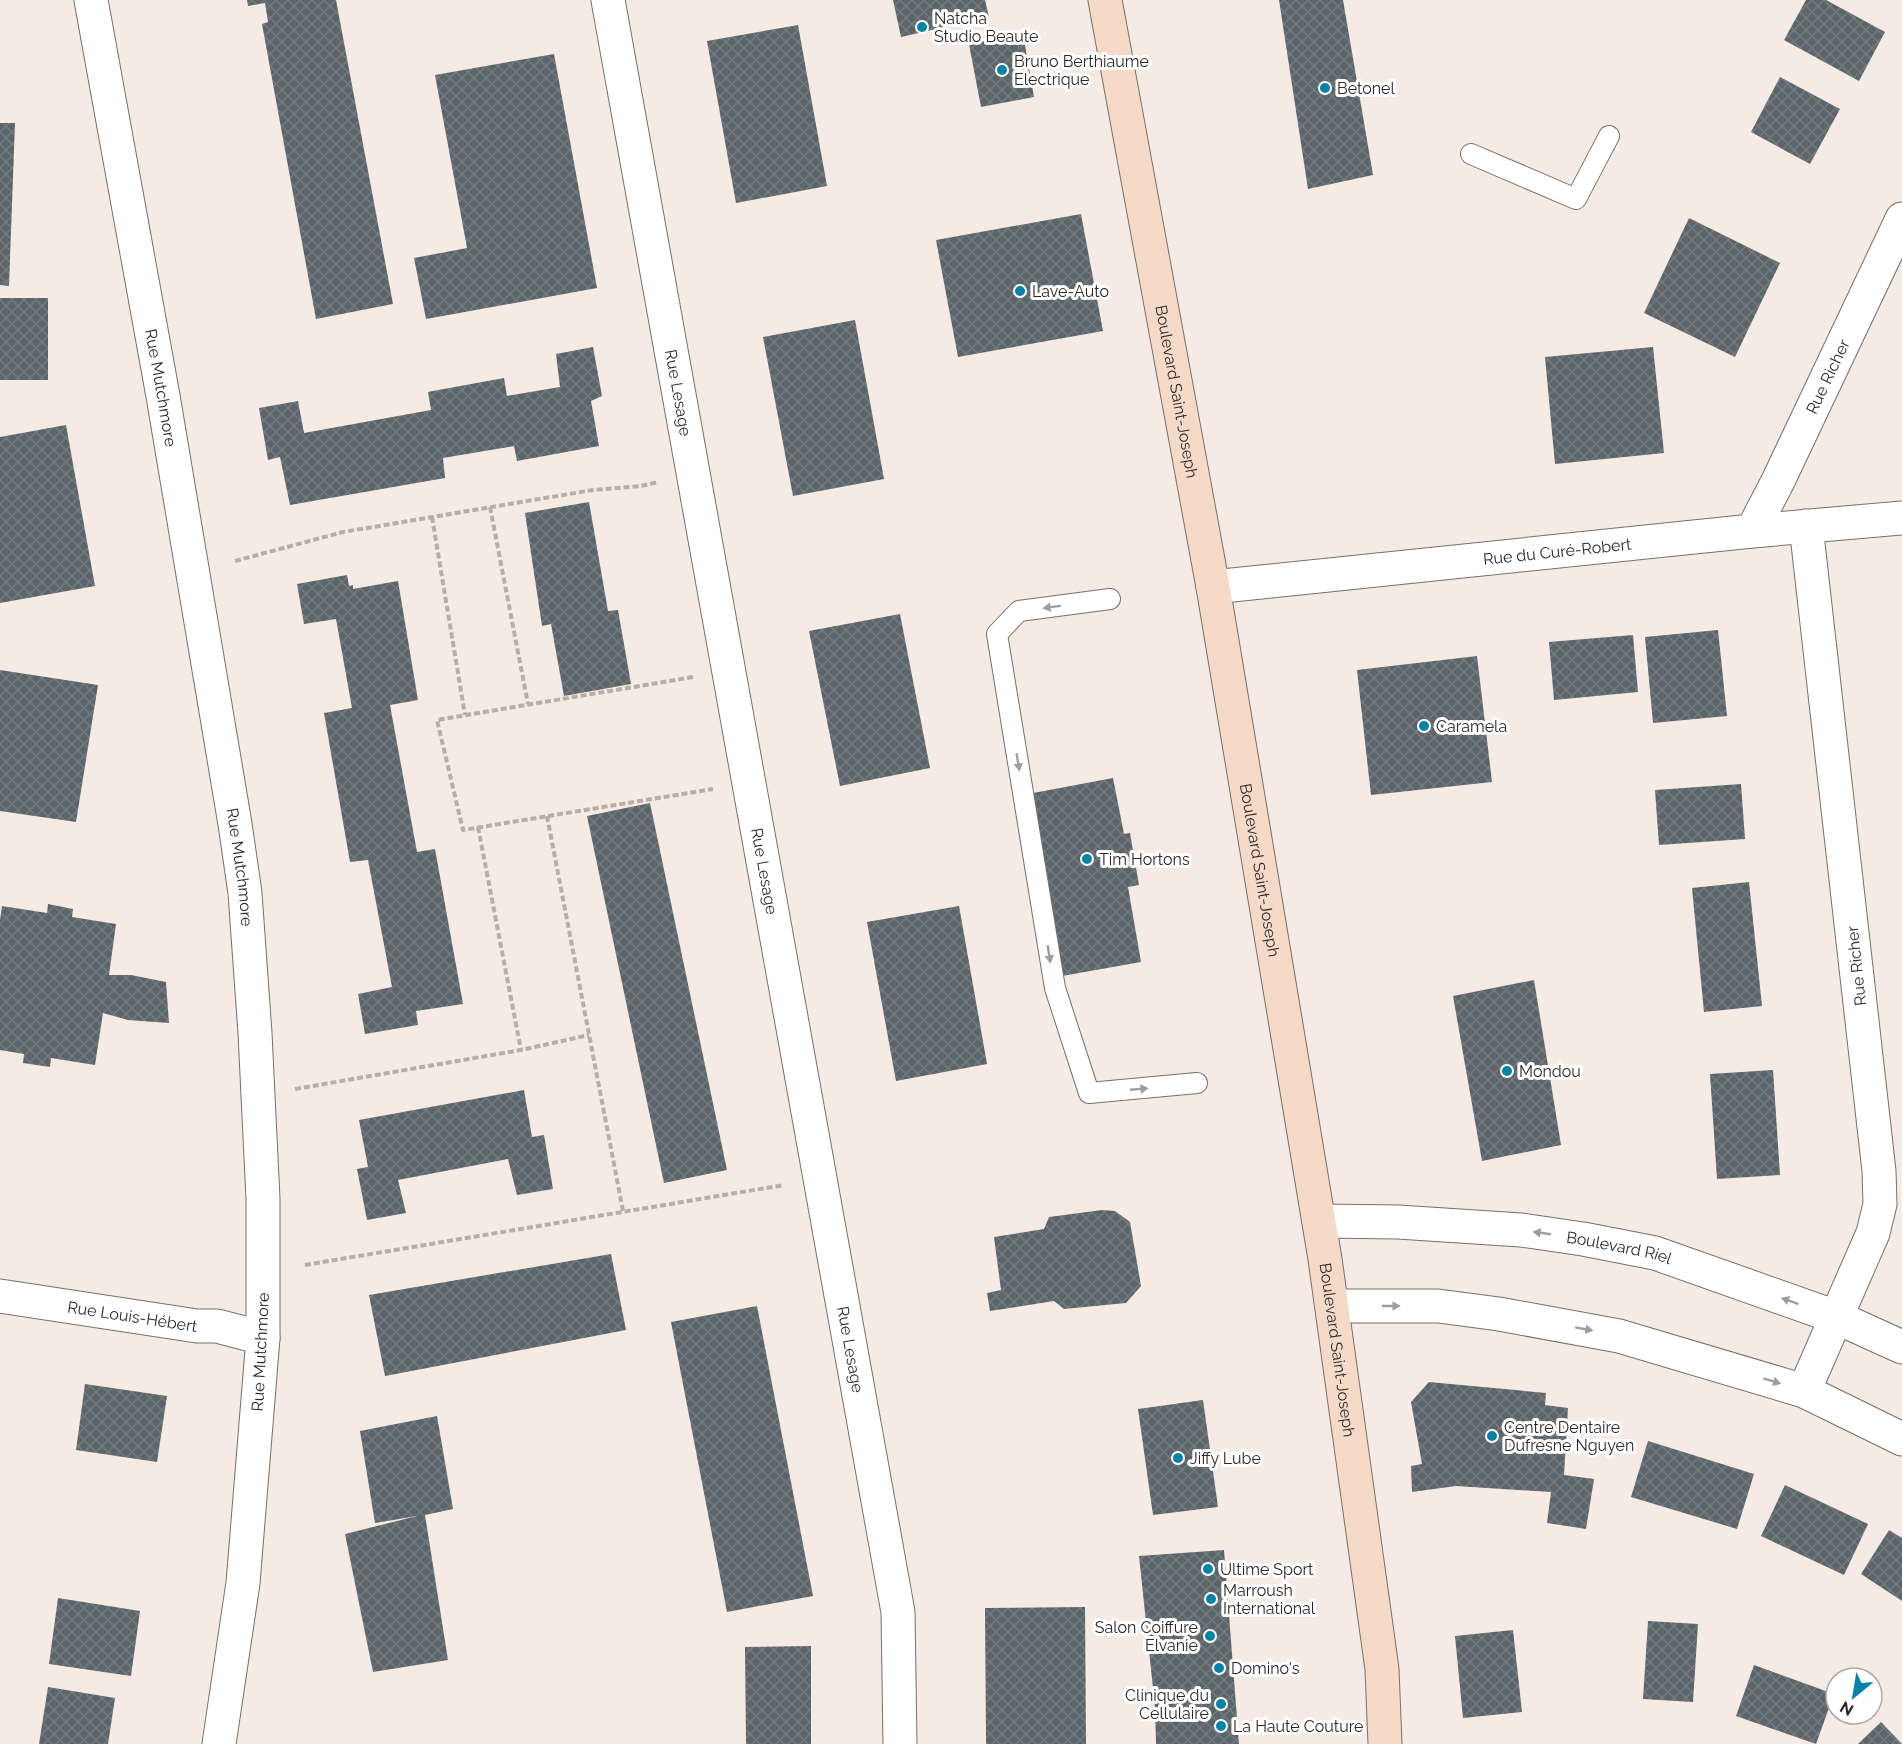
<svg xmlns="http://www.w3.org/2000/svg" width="1902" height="1744" viewBox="0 0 1902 1744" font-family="Raleway,sans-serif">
	<defs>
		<pattern id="building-cross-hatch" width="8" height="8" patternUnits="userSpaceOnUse" patternTransform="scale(1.5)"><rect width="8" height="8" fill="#5b656a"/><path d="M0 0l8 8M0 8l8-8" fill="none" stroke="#747b7f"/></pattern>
	</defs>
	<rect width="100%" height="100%" fill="#f6ebe4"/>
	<g fill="url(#building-cross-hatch)">
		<path d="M247,0H336L393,304L316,319L262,24L268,22L265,3L248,6Z"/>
		<path d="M893,0H985L989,17L901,37Z"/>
		<path d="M1279,0H1343L1373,175L1308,189Z"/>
		<path d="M1806,0H1826L1885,32L1859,81L1784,40Z"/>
		<path d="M798,25L827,186L736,203L707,41Z"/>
		<path d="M1023,34L1034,97L981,107L969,44Z"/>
		<path d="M554,54L597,288L426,319L414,258L467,248L435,75Z"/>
		<path d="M1780,77L1840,109L1810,164L1751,132Z"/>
		<path d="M0,123H15L9,286L0,285Z"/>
		<path d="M1081,214L1103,331L958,357L936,240Z"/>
		<path d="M1689,218L1780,263L1735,357L1644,313Z"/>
		<rect x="0" y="298" width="48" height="82"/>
		<path d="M855,320L884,479L793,496L763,337Z"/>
		<path d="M593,347L602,396L591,401L599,446L517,461L514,446L443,458L445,478L290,505L280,457L268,460L259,408L298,401L304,433L431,410L428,392L433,391L504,378L507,396L560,387L556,354Z"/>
		<path d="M1653,347L1664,453L1555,464L1545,357Z"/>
		<path d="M66,425L95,586L0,603V437Z"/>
		<path d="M589,502L608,611L618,610L631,684L564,696L551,624L542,626L525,513Z"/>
		<path d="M347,575L349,586L353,585V589L398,581L418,700L390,705L417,852L435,849L463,1004L416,1011L418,1025L365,1034L358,994L392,987L368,860L350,862L324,713L352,708L336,619L304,624L297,584Z"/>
		<path d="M900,614L930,768L840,786L809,631Z"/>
		<path d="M1718,630L1727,716L1653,723L1645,637Z"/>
		<path d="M1633,635L1638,692L1554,700L1549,642Z"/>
		<path d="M1477,656L1492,782L1371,795L1357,670Z"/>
		<path d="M0,670L98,685L76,822L0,811Z"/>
		<path d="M1113,778L1124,834L1130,833L1139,885L1128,887L1141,962L1062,976L1028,794Z"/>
		<path d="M1741,784L1745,839L1659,845L1655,790Z"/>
		<path d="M650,803L727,1170L664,1183L587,816Z"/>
		<path d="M1749,882L1762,1006L1704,1012L1692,888Z"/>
		<path d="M48,904L73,909L72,917L116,924L109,975H131L166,982L169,1023L128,1020L103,1013L95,1065L51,1058L50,1067L23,1063L24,1054L0,1050V920L2,906L47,913Z"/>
		<path d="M959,906L987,1064L896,1081L867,922Z"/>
		<path d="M1534,980L1561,1145L1482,1161L1453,996Z"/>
		<path d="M1773,1070L1780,1175L1717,1179L1710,1074Z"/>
		<path d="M524,1090L532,1137L544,1135L553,1189L517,1195L508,1159L398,1180L406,1213L367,1220L357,1169L368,1167L359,1120Z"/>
		<path d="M1102,1210L1115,1211L1130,1222L1141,1286L1126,1303L1064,1309L1054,1301L990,1311L987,1293L1001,1290L994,1237L1044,1229L1049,1217Z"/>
		<path d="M611,1254L626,1330L385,1376L369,1295Z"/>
		<path d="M757,1306L813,1596L727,1612L671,1322Z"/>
		<path d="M1429,1382L1546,1393L1545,1405L1568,1408L1564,1475L1594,1479L1586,1529L1547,1523L1551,1492L1456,1486L1412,1492L1411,1466L1422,1464L1411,1402Z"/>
		<path d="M85,1384L167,1396L157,1462L76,1450Z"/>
		<path d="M1203,1400L1218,1507L1153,1515L1138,1409Z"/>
		<path d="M437,1416L453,1509L425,1515L448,1660L373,1672L345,1534L417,1516L375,1523L360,1431Z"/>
		<path d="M1648,1441L1754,1474L1737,1529L1631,1497Z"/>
		<path d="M1785,1485L1868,1524L1844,1575L1761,1536Z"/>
		<path d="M1889,1530L1902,1538V1601L1861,1574Z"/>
		<path d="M1224,1550L1239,1744H1156L1155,1707L1139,1556Z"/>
		<path d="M58,1598L140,1611L131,1676L49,1664Z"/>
		<path d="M1085,1607L1086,1744H986L985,1608Z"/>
		<path d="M1648,1621L1698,1624L1693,1702L1643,1699Z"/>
		<path d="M1513,1630L1522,1712L1463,1718L1455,1636Z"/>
		<path d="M811,1646V1744H746L745,1647Z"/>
		<path d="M1754,1665L1834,1694L1816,1744L1736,1716Z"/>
		<path d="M48,1687L115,1698L108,1744H39Z"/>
		<path d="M1881,1722L1902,1744H1858Z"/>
	</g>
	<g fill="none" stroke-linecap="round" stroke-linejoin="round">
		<g stroke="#786f69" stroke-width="22">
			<g id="service">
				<path d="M1471,154L1576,199L1609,136"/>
				<path d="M1110,599L1019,611L997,634L1055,988L1089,1093L1197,1083"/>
			</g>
		</g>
		<g stroke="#786f69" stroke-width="35">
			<g id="minor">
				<path id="s1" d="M91,0L163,396L235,824L245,893L255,1033L263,1199V1338L243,1583L219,1744"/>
				<path id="s2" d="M608,0L898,1612L900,1744"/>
				<path id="s3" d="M1752,531L1778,481L1902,219"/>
				<path id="s4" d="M1213,587L1752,531L1902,518"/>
				<path id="s5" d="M0,1296L197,1326H217L263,1338"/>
				<path d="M1804,1391L1873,1233L1880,1204L1879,1171L1806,526"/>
			</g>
		</g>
		<g stroke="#786f69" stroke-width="35">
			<g id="tertiary">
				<path id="s6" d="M1319,1221L1398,1222L1521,1230L1583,1239L1655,1253L1836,1317L1902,1347"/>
				<path d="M1332,1306H1438L1499,1314L1619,1336L1804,1391L1902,1439"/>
			</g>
		</g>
		<g stroke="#786f69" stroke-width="35">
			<g id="secondary">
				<path id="s7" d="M1105,0L1213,587L1325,1259L1382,1669L1385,1744"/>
			</g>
		</g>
		<g stroke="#b6aea8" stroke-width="4" stroke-dasharray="6 3" stroke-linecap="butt">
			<path d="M490,507L528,704"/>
			<path d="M432,517L465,715"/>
			<path d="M235,561L343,532L593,490L641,486L658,482"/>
			<path d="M693,677L437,720L463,830L713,789"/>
			<path d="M547,816L623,1211"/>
			<path d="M478,827L521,1050"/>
			<path d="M295,1089L521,1050L589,1035"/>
			<path d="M305,1265L784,1185"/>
		</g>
		<use href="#service" stroke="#fff" stroke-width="20"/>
		<use href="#minor" stroke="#fff" stroke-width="33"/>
		<use href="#tertiary" stroke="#fff" stroke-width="33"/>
		<use href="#secondary" stroke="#f6dac8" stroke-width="33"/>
	</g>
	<defs><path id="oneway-solid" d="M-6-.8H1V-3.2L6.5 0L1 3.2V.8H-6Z" transform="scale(1.5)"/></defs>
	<g fill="#a09e9d">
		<use href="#oneway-solid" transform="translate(1052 607) rotate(173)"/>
		<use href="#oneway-solid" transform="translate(1018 762) rotate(81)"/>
		<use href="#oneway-solid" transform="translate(1049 954) rotate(81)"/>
		<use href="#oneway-solid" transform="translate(1139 1089) rotate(-5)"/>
		<use href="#oneway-solid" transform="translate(1542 1233) rotate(-172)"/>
		<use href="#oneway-solid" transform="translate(1790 1301) rotate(-160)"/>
		<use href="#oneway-solid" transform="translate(1391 1306)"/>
		<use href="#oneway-solid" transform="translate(1584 1329) rotate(10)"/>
		<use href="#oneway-solid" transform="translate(1772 1381) rotate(17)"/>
	</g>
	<g fill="#0482a7" stroke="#fff" stroke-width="2">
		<circle cx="922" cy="27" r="6"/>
		<circle cx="1002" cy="70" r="6"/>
		<circle cx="1325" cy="88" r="6"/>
		<circle cx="1020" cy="291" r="6"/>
		<circle cx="1424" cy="726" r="6"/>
		<circle cx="1087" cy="859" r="6"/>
		<circle cx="1507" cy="1071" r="6"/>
		<circle cx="1492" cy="1436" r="6"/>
		<circle cx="1178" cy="1458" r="6"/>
		<circle cx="1208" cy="1569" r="6"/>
		<circle cx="1211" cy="1599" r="6"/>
		<circle cx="1210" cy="1636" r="6"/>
		<circle cx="1219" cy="1668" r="6"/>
		<circle cx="1221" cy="1704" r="6"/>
		<circle cx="1221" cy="1726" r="6"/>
	</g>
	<g text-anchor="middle" stroke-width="6" stroke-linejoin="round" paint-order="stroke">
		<g font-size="16" fill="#2c2826" stroke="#fff" text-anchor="start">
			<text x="934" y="24">Natcha<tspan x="934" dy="18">Studio Beaute</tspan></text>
			<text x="1014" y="67">Bruno Berthiaume<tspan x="1014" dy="18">Electrique</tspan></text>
			<text x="1337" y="94">Betonel</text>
			<text x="1032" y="297">Lave-Auto</text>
			<text x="1436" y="732">Caramela</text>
			<text x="1099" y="865">Tim Hortons</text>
			<text x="1519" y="1077">Mondou</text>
			<text x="1504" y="1433">Centre Dentaire<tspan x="1504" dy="18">Dufresne Nguyen</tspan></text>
			<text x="1190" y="1464">Jiffy Lube</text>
			<text x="1220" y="1575">Ultime Sport</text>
			<text x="1223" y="1596">Marroush<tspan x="1223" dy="18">International</tspan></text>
			<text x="1198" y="1633" text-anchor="end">Salon Coiffure<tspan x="1198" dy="18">Elvanie</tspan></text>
			<text x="1231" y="1674">Domino's</text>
			<text x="1209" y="1701" text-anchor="end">Clinique du<tspan x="1209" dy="18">Cellulaire</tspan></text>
			<text x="1233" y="1732">La Haute Couture</text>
		</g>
		<g font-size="16" fill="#2c2826" stroke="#fff">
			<text dy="6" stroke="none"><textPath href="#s3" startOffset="172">Rue Richer</textPath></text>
			<text dy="6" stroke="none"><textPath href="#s1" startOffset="394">Rue Mutchmore</textPath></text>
			<text dy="6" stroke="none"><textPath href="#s7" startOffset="398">Boulevard Saint-Joseph</textPath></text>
			<text dy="6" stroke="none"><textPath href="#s2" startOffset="399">Rue Lesage</textPath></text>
			<text dy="6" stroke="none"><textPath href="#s4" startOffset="346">Rue du Curé-Robert</textPath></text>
			<text dy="6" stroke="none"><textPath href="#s1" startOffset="880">Rue Mutchmore</textPath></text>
			<text dy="6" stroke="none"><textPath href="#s7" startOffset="884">Boulevard Saint-Joseph</textPath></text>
			<text dy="6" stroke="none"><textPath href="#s2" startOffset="885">Rue Lesage</textPath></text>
			<text transform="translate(1856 966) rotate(-96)" y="6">Rue Richer</text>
			<text dy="6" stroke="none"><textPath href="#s6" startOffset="302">Boulevard Riel</textPath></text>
			<text dy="6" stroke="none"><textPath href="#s5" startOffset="134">Rue Louis-Hébert</textPath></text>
			<text dy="6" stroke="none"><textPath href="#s2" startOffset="1371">Rue Lesage</textPath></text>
			<text dy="6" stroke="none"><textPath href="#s7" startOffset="1370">Boulevard Saint-Joseph</textPath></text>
			<text transform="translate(260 1352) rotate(-87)" y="6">Rue Mutchmore</text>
		</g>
	</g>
	<g transform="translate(1854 1696) rotate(210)"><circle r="28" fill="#ffffff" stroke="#aba9a8" stroke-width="1.5"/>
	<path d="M0-4.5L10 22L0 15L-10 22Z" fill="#0482a7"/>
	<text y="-9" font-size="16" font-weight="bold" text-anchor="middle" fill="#2c2826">N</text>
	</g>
</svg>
